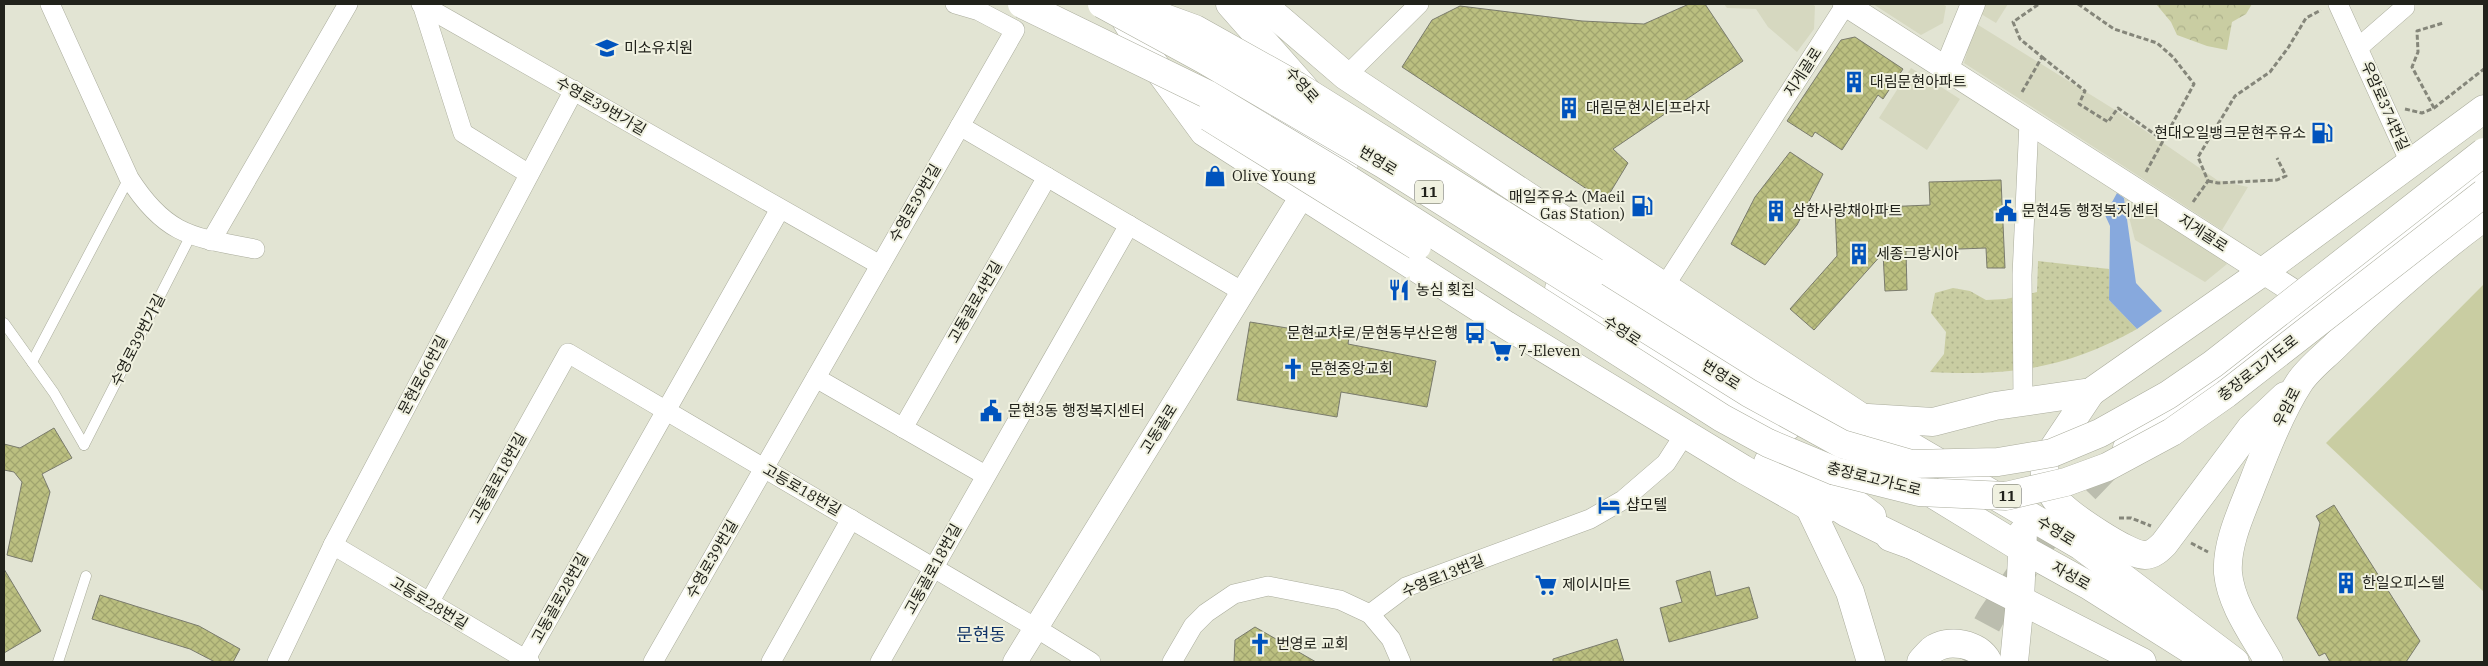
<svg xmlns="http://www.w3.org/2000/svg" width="2488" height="666" viewBox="0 0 2488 666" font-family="'IBM Plex Serif','Noto Sans KR',serif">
	<defs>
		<pattern id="forest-crowns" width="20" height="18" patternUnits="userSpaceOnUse" patternTransform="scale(1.25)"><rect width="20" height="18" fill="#c9cda2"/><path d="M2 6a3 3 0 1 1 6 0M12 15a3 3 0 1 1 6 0" fill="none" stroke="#acb08b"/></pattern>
		<pattern id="park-dots" width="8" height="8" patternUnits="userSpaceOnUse" patternTransform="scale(1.25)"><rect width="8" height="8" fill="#c9cda2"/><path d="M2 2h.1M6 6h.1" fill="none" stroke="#acb08b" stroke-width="1.8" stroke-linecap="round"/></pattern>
		<pattern id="building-cross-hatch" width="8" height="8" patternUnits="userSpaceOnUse" patternTransform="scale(1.25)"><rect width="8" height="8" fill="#bbbf80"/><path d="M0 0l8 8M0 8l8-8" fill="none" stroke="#a0a46e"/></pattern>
	</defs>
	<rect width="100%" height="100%" fill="#e2e4d3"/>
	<g fill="#d6d8c0">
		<path d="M1724,4H1812L1815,6L1814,29L1797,52L1768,27L1756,9L1727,8Z"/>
		<path d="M1873,4H1942L1946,6L1943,23L1921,35Z"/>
		<path d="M1979,4H2008L1996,23L1976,11Z"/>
		<path d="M1975,23L2112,108L2217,180L2248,187L2222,230L1964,63Z"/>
		<path d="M1911,68L1960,99L1927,150L1879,118Z"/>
		<path d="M2124,198L2207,242L2227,264L2205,282L2135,240Z"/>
	</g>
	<path fill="#c9cda2" d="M2484,284V592L2326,443Z"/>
	<path fill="url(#forest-crowns)" d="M2156,4H2252L2246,14L2232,22L2227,50L2207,46L2177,35L2171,22Z"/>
	<path fill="url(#park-dots)" d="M2038,261L2109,269V300L2137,329C2066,369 2010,376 1930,372L1944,354L1946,332L1931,313L1935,293L1953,288L1970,291L1986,300L2006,299L2037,292Z"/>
	<path fill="#87a9dd" d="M2117,193L2124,198L2136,283L2162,311L2137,329L2109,300L2110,226L2105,215Z"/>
	<g fill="url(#building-cross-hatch)" stroke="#7a7b6c">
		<path d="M1689,4H1705L1743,61L1613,149L1628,163L1605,201L1402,67L1432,20L1460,6L1582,21L1644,24Z"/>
		<path d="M1855,37L1903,69L1883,99L1878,95L1842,150L1815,132L1812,137L1787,121L1841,40Z"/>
		<path d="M1790,152L1823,174L1797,225L1765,265L1731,244L1755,197Z"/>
		<path d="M2001,180L2005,268H1987L1986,248L1906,251L1907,290L1885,291L1883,253L1814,330L1790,309L1837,256L1835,209L1930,205L1929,182Z"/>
		<path d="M1250,322L1349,338L1348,344L1436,361L1427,407L1341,392L1337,417L1237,400Z"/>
		<path d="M54,428L72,458L42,474L50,492L32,562L7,555L22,482L14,472L4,470V444L20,448Z"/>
		<path d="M2334,505L2420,641L2406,662H2330L2325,653L2319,656L2297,618L2320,523L2316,516Z"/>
		<path d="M4,569L41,631L4,653Z"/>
		<path d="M1710,571L1716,596L1749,587L1758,618L1669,642L1660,608L1682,602L1676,581Z"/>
		<path d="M100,595L199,626L240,649L233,662H215L190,649L92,619Z"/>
		<path d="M1255,627L1316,662H1234L1235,640Z"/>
		<path d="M1617,639L1624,662H1553V659Z"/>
	</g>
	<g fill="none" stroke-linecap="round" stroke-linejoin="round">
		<path stroke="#bbbdae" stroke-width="28" stroke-dasharray="28 14" stroke-linecap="butt" d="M1967,662L1991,617L2059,517L2111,463"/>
		<g stroke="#aaac9c" stroke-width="11">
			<g id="service">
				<path d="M4,323L54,393L84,445"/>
				<path d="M32,362L129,178"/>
				<path d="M84,445L191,235"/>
				<path d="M58,662L86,576"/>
			</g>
		</g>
		<g stroke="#aaac9c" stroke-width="20">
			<g id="minor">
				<path d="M50,4L129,178C166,236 192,237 255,249"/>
				<path d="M421,4L880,265"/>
				<path d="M422,4L463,133L529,174"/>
				<path d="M2338,4L2411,165"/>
				<path d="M2359,47L2405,7V4"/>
				<path d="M1346,76L1419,4"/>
				<path d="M960,126L1243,292"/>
				<path d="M211,241L348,4"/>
				<path d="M1664,287L1846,4"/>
				<path d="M816,378L985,475"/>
				<path d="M2023,402L2022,275L2029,122"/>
				<path d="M903,428L1047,177"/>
				<path d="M333,545L530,662"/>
				<path d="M429,603L568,353L1036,628L1091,662"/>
				<path d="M1370,614L1391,639L1401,662"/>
				<path d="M277,662L333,545L574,90"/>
				<path d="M524,662L780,209"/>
				<path d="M653,662L1015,30L979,11L955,4"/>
				<path d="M771,662L851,519"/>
				<path d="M880,662L1129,225"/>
				<path d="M1172,662L1193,626L1206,613L1234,594L1268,586L1340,600L1370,614L1406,587L1590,519L1623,500L1666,463L1686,432"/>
			</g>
		</g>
		<g stroke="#aaac9c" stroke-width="25">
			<g id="tertiary">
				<path d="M1845,4L2315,305"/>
				<path d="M1946,70L1973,4"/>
				<path d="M1015,662L1302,196"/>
			</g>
		</g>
		<g stroke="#aaac9c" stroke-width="29">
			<g id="secondary">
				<path d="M1230,4L1306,90"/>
				<path d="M1262,4L1346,76L1861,417L2081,546L2235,662"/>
				<path d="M1117,5L1141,46L1204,132L1506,325L1743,469L1810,507L1822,512"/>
				<path d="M1272,107L1303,135L1344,164"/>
				<path d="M1559,289L1728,400L1787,427"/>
				<path d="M1793,397L1851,438"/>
				<path d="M1868,418L1933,422L1995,406L2091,392L2264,271L2484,109"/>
				<path d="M2127,448L2484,172"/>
				<path d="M1799,461L1872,516"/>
				<path d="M2044,463C2044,477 2048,490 2058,502C2069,515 2129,556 2145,555C2153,555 2159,549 2164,544L2251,428L2285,396"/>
				<path d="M2043,464L2091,392"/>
				<path d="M1923,488L2021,548L2088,585L2207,660"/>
				<path d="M1890,537L1912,545L2142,662"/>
				<path d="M2020,600L2023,532"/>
				<path d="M2269,662C2254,635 2231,605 2228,573C2226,546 2240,515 2250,490C2263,457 2280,412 2299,383C2308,369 2324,357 2336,345C2382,299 2431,256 2484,217"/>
			</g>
		</g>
		<g stroke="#aaac9c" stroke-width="29">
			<g id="primary">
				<path d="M1797,481L1850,592L1871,662"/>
				<path d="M1921,662C1924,658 1928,654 1932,650C1948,638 1979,643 1988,662"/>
				<path d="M2014,662L2020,600"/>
			</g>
		</g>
		<g stroke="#aaac9c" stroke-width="29">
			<g id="trunk">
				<path d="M1595,272L1793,397"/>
				<path d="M1768,462L1847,513L1912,545"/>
			</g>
		</g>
		<g stroke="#85867a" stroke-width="3" stroke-dasharray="5 2.5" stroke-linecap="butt">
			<path d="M2078,4L2114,29L2157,43L2173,57L2194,84L2146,172"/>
			<path d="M2042,57L2085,91L2079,104L2108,122L2118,108L2164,141"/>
			<path d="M2022,92L2042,57L2020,39L2013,22L2039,4"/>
			<path d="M2434,108L2412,67L2418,52L2417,31L2443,23"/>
			<path d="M2405,109L2422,113L2434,108L2484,69"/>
			<path d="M2208,181L2218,183L2277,180L2286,176L2277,158"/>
			<path d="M2193,202L2208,181L2198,157L2235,96L2270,72L2288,48L2306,18L2321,10"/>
			<path d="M2119,518H2131L2151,526"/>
			<path d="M2191,543L2208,552"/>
		</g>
		<use href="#service" stroke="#fff" stroke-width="10"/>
		<use href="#minor" stroke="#fff" stroke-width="19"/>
		<use href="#tertiary" stroke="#fff" stroke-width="24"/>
		<use href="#secondary" stroke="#fff" stroke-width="28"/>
		<use href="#primary" stroke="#fff" stroke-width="28"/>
		<use href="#trunk" stroke="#fff" stroke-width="28"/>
		<g stroke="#aaac9c" stroke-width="29" stroke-linecap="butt">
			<g id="trunk-bridge">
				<path d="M1022,4L1207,94L1338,173L1722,418L1768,443L1835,471L1919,492L2006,496L2066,482L2107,467L2172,432L2226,394L2484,193"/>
				<path d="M1102,4L1203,59L1383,164L1749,393L1842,444L1911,464L1998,462L2052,453L2100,433L2168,395L2213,364L2484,152"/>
				<path d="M1143,10L1195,29L1297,86L1595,272"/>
				<path d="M1209,117L1417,246"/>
			</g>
		</g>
		<use href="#trunk-bridge" stroke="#fff" stroke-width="28"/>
	</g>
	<defs>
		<g id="school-bare" transform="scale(1.725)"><path d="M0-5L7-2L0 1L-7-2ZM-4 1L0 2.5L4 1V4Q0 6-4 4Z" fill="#0053bd" stroke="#f0f1e0" stroke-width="2.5" paint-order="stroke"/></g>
		<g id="building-bare" transform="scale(1.725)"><path d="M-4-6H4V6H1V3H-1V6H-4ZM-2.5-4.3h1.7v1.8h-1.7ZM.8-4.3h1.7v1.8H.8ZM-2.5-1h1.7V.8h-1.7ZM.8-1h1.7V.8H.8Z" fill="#0053bd" stroke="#f0f1e0" stroke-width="2.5" paint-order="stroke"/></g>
		<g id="fuel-bare" transform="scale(1.725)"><path d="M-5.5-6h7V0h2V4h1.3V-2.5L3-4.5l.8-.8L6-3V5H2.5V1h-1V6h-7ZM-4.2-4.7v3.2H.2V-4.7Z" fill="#0053bd" stroke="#f0f1e0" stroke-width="2.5" paint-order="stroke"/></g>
		<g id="shop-bare" transform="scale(1.725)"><path d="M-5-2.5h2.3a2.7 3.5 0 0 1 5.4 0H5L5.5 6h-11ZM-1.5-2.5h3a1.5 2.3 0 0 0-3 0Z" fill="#0053bd" stroke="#f0f1e0" stroke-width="2.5" paint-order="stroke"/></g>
		<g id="civic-bare" transform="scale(1.725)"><path d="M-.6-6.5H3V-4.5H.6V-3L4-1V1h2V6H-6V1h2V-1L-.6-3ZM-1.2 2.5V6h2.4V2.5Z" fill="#0053bd" stroke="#f0f1e0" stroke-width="2.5" paint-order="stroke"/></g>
		<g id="restaurant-bare" transform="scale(1.725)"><path d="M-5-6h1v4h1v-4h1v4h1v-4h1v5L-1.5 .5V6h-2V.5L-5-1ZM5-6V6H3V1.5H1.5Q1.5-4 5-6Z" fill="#0053bd" stroke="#f0f1e0" stroke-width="2.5" paint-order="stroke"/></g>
		<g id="bus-bare" transform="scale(1.725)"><path d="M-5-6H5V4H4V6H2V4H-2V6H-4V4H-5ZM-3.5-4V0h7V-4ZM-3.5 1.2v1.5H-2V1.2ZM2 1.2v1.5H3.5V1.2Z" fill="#0053bd" stroke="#f0f1e0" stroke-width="2.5" paint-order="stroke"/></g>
		<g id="supermarket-bare" transform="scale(1.725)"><path d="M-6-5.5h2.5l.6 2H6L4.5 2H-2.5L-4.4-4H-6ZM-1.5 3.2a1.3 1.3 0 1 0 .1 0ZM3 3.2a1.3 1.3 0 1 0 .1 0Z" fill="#0053bd" stroke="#f0f1e0" stroke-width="2.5" paint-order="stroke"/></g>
		<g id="church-bare" transform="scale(1.725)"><path d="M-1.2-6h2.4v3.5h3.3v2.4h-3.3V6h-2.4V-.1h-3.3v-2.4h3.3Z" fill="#0053bd" stroke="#f0f1e0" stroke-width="2.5" paint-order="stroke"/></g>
		<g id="hotel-bare" transform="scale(1.725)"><path d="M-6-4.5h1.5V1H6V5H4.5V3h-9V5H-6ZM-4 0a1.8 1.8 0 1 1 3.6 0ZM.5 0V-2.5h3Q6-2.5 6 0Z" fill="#0053bd" stroke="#f0f1e0" stroke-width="2.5" paint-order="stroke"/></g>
	</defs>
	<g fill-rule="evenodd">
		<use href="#school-bare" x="607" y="48"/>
		<use href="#building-bare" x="1854" y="82"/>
		<use href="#building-bare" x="1569" y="108"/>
		<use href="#fuel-bare" x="2322" y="133"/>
		<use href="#shop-bare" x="1215" y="176"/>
		<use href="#fuel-bare" x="1642" y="206"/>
		<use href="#building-bare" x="1776" y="211"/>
		<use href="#civic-bare" x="2006" y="211"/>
		<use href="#building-bare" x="1859" y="254"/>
		<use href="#restaurant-bare" x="1399" y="290"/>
		<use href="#bus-bare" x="1475" y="333"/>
		<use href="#supermarket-bare" x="1501" y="351"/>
		<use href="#church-bare" x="1293" y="369"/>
		<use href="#civic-bare" x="991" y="411"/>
		<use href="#hotel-bare" x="1609" y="505"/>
		<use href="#building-bare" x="2346" y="583"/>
		<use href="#supermarket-bare" x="1546" y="585"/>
		<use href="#church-bare" x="1260" y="644"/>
	</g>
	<g text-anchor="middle" stroke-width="4" stroke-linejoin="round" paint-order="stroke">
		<g fill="#f0f1e0" stroke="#5f6056" stroke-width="1">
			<rect x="1415" y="180.5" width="28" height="23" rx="4"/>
			<rect x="1993" y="484.5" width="28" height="23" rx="4"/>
		</g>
		<g font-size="14" font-weight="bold" fill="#21221b">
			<text x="1429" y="197">11</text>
			<text x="2007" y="501">11</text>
		</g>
		<g font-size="15" fill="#21221b" stroke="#f0f1e0" text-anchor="start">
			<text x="624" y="53">미소유치원</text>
			<text x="1870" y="87">대림문현아파트</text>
			<text x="1586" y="113">대림문현시티프라자</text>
			<text x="2306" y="138" text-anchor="end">현대오일뱅크문현주유소</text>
			<text x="1232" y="181">Olive Young</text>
			<text x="1625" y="202" text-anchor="end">매일주유소 (Maeil<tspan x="1625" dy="17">Gas Station)</tspan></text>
			<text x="1792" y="216">삼한사랑채아파트</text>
			<text x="2022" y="216">문현4동 행정복지센터</text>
			<text x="1876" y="259">세종그랑시아</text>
			<text x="1416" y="295">농심 횟집</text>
			<text x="1458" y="338" text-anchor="end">문현교차로/문현동부산은행</text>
			<text x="1518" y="356">7-Eleven</text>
			<text x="1310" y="374">문현중앙교회</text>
			<text x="1008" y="416">문현3동 행정복지센터</text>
			<text x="1626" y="510">샵모텔</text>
			<text x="2362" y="588">한일오피스텔</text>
			<text x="1562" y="590">제이시마트</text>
			<text x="1276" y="649">번영로 교회</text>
		</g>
		<g font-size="15" fill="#21221b" stroke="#f0f1e0">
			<text transform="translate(1803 72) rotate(-57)" y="5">지게골로</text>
			<text transform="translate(1302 85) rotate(49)" y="5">수영로</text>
			<text transform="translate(601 106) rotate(30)" y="5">수영로39번가길</text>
			<text transform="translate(2385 106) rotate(66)" y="5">우암로374번길</text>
			<text transform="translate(1378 161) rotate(31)" y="5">번영로</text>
			<text transform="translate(915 203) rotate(-60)" y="5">수영로39번길</text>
			<text transform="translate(2203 233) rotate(33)" y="5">지게골로</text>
			<text transform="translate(975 302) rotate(-60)" y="5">고동골로4번길</text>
			<text transform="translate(1622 331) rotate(33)" y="5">수영로</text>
			<text transform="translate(138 340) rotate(-63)" y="5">수영로39번가길</text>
			<text transform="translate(2258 368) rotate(-38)" y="5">충장로고가도로</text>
			<text transform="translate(423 375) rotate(-62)" y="5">문현로66번길</text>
			<text transform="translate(1721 375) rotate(32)" y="5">번영로</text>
			<text transform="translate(2287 407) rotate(-63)" y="5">우암로</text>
			<text transform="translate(1159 429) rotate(-58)" y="5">고동골로</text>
			<text transform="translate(498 478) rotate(-61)" y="5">고동골로18번길</text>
			<text transform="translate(1874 479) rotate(14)" y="5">충장로고가도로</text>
			<text transform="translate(802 490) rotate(30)" y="5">고등로18번길</text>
			<text transform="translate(2056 531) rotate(32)" y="5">수영로</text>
			<text transform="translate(712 559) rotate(-60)" y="5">수영로39번길</text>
			<text transform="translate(933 569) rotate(-61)" y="5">고동골로18번길</text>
			<text transform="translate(1443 576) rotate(-22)" y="5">수영로13번길</text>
			<text transform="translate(2071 576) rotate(29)" y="5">자성로</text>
			<text transform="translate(560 598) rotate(-61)" y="5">고동골로28번길</text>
			<text transform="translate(429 603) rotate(31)" y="5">고등로28번길</text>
		</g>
		<g font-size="18" fill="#0f3266" stroke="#f0f1e0">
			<text x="981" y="641">문현동</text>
		</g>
	</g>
	<rect width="2488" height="666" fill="none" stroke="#21221b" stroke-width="10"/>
</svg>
